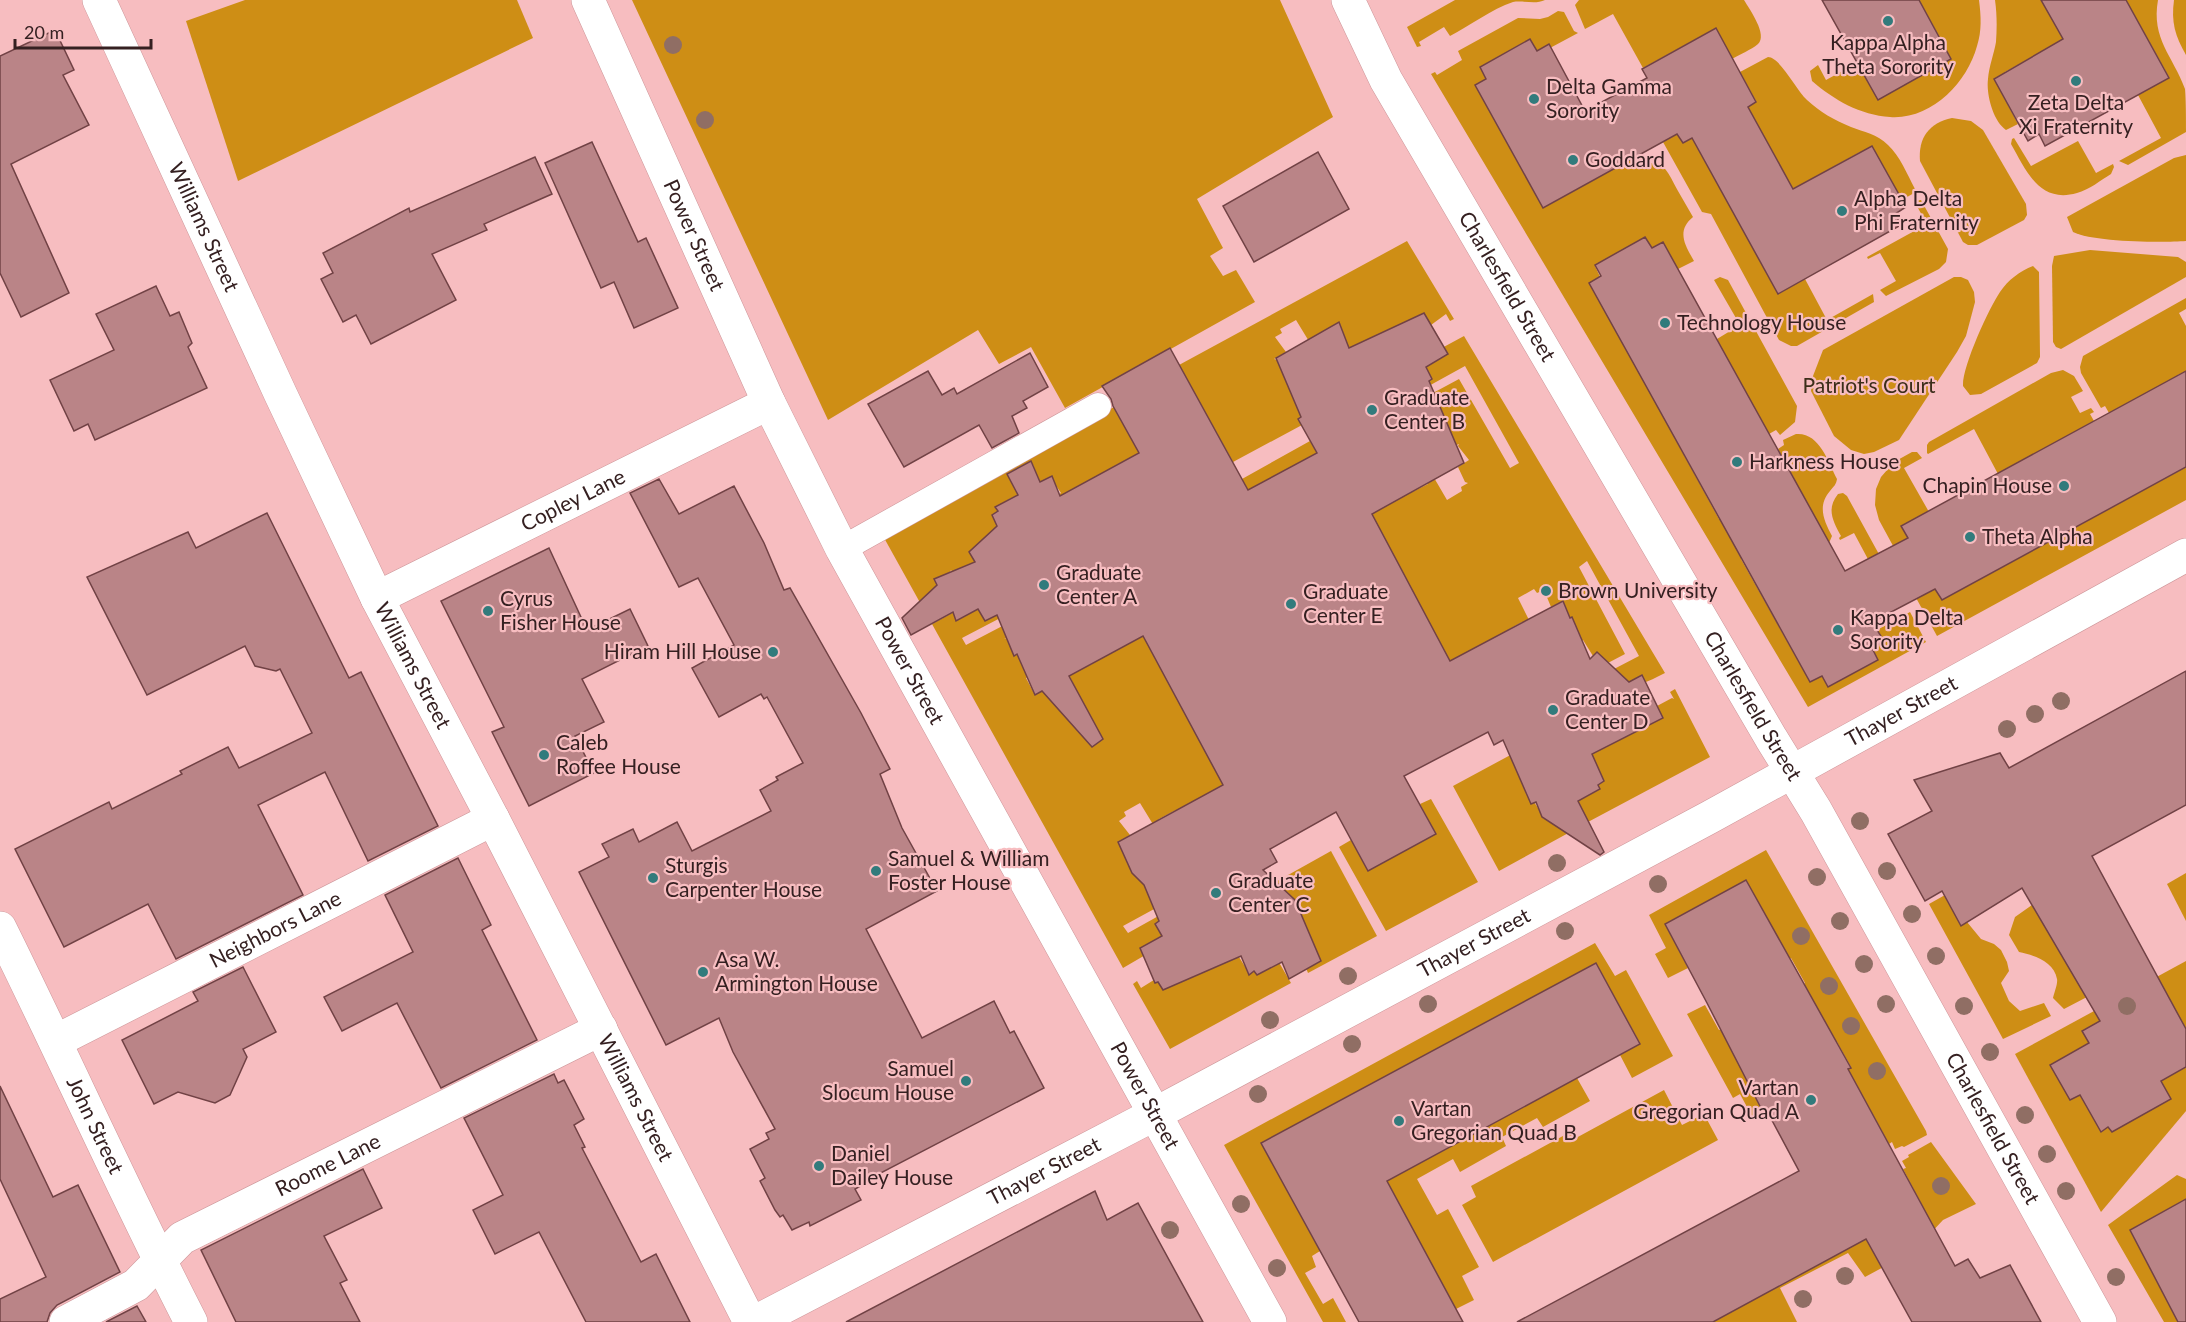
<svg xmlns="http://www.w3.org/2000/svg" width="2186" height="1322" viewBox="0 0 2186 1322" font-family="Lato,sans-serif">
	<rect width="100%" height="100%" fill="#f7bdc0"/>
	<g fill="#ce8e15">
		<path d="M245,0H517L533,38L238,181L186,21Z"/>
		<path d="M632,0H1280L1333,117L1197,199L1223,248L1210,256L1223,276L1236,270L1255,302L1065,408L1031,347L999,364L978,330L828,420Z"/>
		<path d="M1455,0H1545C1535,5 1523,0 1513,2C1492,9 1469,26 1450,36L1444,27L1419,42L1421,46L1417,47L1407,27Z"/>
		<path d="M1579,0H1744C1750,10 1768,35 1758,44C1751,50 1740,54 1732,59L1716,28L1643,68L1613,14L1585,29L1575,5Z"/>
		<path d="M1919,0H1979C1981,16 1982,31 1977,46C1967,83 1931,120 1890,117C1860,115 1834,100 1812,81L1810,71L1818,65L1826,80L1857,63L1872,88L1945,47Z"/>
		<path d="M1995,0H2053L2072,35L2005,72L2011,84L2000,90L2018,124L2006,130C1993,121 1986,94 1988,79C1989,66 1994,54 1996,42C1997,28 1997,14 1995,0Z"/>
		<path d="M2126,0H2158C2151,39 2173,56 2185,89C2186,101 2186,120 2186,132L2128,165L2119,161L2161,138L2138,95L2169,77Z"/>
		<path d="M2174,0H2186V55C2175,36 2171,22 2174,0Z"/>
		<path d="M1558,11L1564,12L1574,31L1578,33L1550,48L1549,44L1537,51L1530,39L1480,67L1486,79L1475,85L1543,208L1634,158L1639,167C1663,155 1668,173 1678,191C1683,200 1688,208 1693,217C1676,231 1685,245 1694,261L1678,269L1663,243L1652,248L1645,237L1595,266L1679,446L1719,519L1729,515L1750,554L1741,559L1810,682L1822,676L1828,687L1878,660L1872,648L1877,630L1910,612L1926,642L1808,707L1431,74L1435,72L1437,75L1462,60L1458,51L1518,18L1540,19L1548,17Z"/>
		<path d="M1768,57C1780,57 1796,90 1807,100C1820,112 1834,120 1851,127C1864,132 1877,134 1888,145C1900,156 1907,174 1915,189L1914,193L1902,200L1878,158L1866,164L1860,152L1793,189L1748,107L1756,101L1740,72Z"/>
		<path d="M1952,118L1971,121L1983,130L2026,204L2027,215L2024,220L1977,245H1968L1963,242L1920,161C1918,138 1929,123 1952,118Z"/>
		<path d="M1677,134L1683,143L1692,138L1778,294L1805,279L1827,320L1873,294L1874,302L1797,346H1791L1779,340L1711,214L1702,212L1663,142Z"/>
		<path d="M2014,138L2031,166L2078,141L2096,173L2113,164L2114,167L2111,174C2101,180 2089,190 2077,193C2039,204 2026,170 2011,144L2012,139Z"/>
		<path d="M2186,155V241C2161,243 2093,242 2073,232L2067,217L2174,158Z"/>
		<path d="M1921,200L1948,249L1946,262L1939,269L1886,296L1880,290L1896,281L1880,253L1868,259L1867,257L1927,224L1914,201Z"/>
		<path d="M1407,241L1454,319L1450,321L1446,314L1431,325L1424,314L1368,345L1343,349L1348,345L1310,343L1296,320L1280,329L1282,333L1275,337L1286,352L1274,359L1277,360L1284,376L1290,373L1315,418L1233,462L1179,365Z"/>
		<path d="M2090,250L2178,257L2186,262V277L2061,349L2056,347L2053,342L2052,266L2054,256Z"/>
		<path d="M2033,266L2039,272L2040,357L2037,363L1981,394L1970,395L1963,386C1962,367 1989,308 2000,292C2008,280 2020,271 2033,266Z"/>
		<path d="M1720,277L1728,280L1797,406L1795,422L1780,435L1776,430L1769,434L1753,405L1745,409L1717,339L1740,325L1714,280Z"/>
		<path d="M1954,277H1961L1968,280L1974,292L1975,302L1966,336L1957,352L1899,440L1874,452L1864,454L1851,450L1834,436L1811,391L1813,376L1823,350Z"/>
		<path d="M2186,298V309L2179,313L2186,326V371L2178,375L2182,384L2138,397L2109,413L2105,406L2101,408L2081,373L2080,367L2083,356Z"/>
		<path d="M1464,336L1665,673C1634,689 1625,690 1591,681L1639,656L1587,561L1579,567L1625,654L1587,674L1593,656L1583,640L1573,646L1572,617L1570,618L1563,601L1551,607L1544,590L1537,593L1534,589L1518,598L1530,622H1522L1506,631L1484,683L1301,587L1242,479L1310,441L1317,453L1412,492L1428,484L1427,480L1433,476L1447,500L1462,491L1461,487L1468,483L1465,482L1458,467L1469,460L1458,446L1459,444L1452,447L1446,421L1420,400L1459,379L1510,468L1519,463L1465,366L1416,393L1414,389L1432,379L1426,367L1440,349Z"/>
		<path d="M2063,370L2074,376L2083,391L2071,397L2080,413L2091,408L2094,412L2090,414L2094,421L1998,474L1974,429L1928,454L1927,453V445L1929,442L2051,373Z"/>
		<path d="M1114,407L1139,453L1111,468L1136,511L1055,497L1061,493L1051,478L1052,476L1040,482L1033,465L1026,469L1023,465L1007,474L1020,497L1011,498L996,507L998,511L992,515L1002,530L973,558L979,569L955,576L951,570L950,572L936,580L934,579L940,591L923,598V608L883,536Z"/>
		<path d="M1796,434C1819,432 1828,461 1837,479C1836,485 1834,486 1830,491C1817,506 1824,521 1832,536L1829,543L1785,483L1794,478L1778,449L1784,445L1783,440Z"/>
		<path d="M1912,452H1917L1922,458L1904,468L1929,512L1901,526L1908,538L1896,545L1935,589L1942,600L2179,471L2186,456V500L1937,636L1915,596L1917,590L1879,520L1875,505L1876,489L1881,477L1894,462Z"/>
		<path d="M1843,493L1847,496L1886,567L1877,576L1854,533L1840,540L1839,538L1841,536C1833,521 1826,509 1838,494Z"/>
		<path d="M1108,601L1304,773L1174,811L1159,819L1154,826L1140,803L1124,812L1126,816L1119,821L1130,835L1119,842L1167,902L1123,926L1128,933L1171,909L1173,913L1155,924L1162,936L1140,948H1144L1147,954L1123,968L932,624L956,611L978,609L985,621L1004,611L1006,615L962,638L966,645L1010,622L1011,635L1004,639L1007,638L1015,654L1025,650L1032,674L1026,678L1035,695L1047,688L1055,703V706L1064,705L1080,697L1068,673L1076,672L1092,664Z"/>
		<path d="M1675,689L1710,757L1588,822L1576,798H1584L1600,789L1598,785L1604,781L1578,748L1603,742L1607,748L1606,746L1622,738L1623,739L1618,727L1663,718L1657,706L1672,698L1674,699L1670,692Z"/>
		<path d="M1516,752L1534,802L1544,817L1543,819L1554,814L1572,831L1499,871L1453,786Z"/>
		<path d="M1431,799L1478,882L1386,931L1339,847L1351,840L1368,870L1436,834L1420,804Z"/>
		<path d="M1766,850L1926,1131L1927,1135L1904,1147L1902,1146L1895,1149L1892,1142L1889,1144L1848,1069L1851,1067L1837,1042L1834,1043L1803,985L1805,983L1791,958L1789,959L1746,880L1665,924L1688,968L1668,978L1655,954L1666,948L1649,915Z"/>
		<path d="M1331,851L1377,936L1308,973L1272,884Z"/>
		<path d="M2186,873V921L2167,884Z"/>
		<path d="M1945,895L1961,926L1967,922L1981,939L1994,944L2001,950L2007,962L2009,971L2001,983L2009,1001L2020,1011L2044,1003L2051,1016L2003,1039L1929,904Z"/>
		<path d="M2032,905L2108,986L2064,1009L2053,998C2054,993 2058,984 2057,979C2054,961 2033,955 2019,952L2009,935L2015,917Z"/>
		<path d="M1595,943L1615,976L1626,970L1673,1056L1632,1078L1620,1055L1640,1043L1596,963L1261,1143L1320,1251L1312,1256L1316,1267L1305,1273L1323,1304L1333,1298L1346,1322H1323L1224,1145Z"/>
		<path d="M1239,957L1249,973V974L1277,959L1291,983L1170,1049L1133,984L1137,981L1141,988L1157,978Z"/>
		<path d="M2186,961V1111L2101,1212L2015,1054Z"/>
		<path d="M1705,1005L1719,1030L1722,1029L1764,1114L1754,1120L1740,1094L1733,1098L1687,1014Z"/>
		<path d="M1577,1078L1590,1101L1543,1127L1537,1118L1502,1137L1506,1146L1460,1172L1453,1159L1417,1179L1437,1215L1448,1209L1479,1267L1462,1276L1474,1300L1456,1309L1387,1181Z"/>
		<path d="M1664,1090L1682,1125L1704,1114L1718,1140L1493,1262L1462,1205L1476,1197L1471,1186L1572,1131L1576,1138Z"/>
		<path d="M1931,1142L1976,1204L1943,1220L1915,1250L1865,1277L1848,1253L1780,1288L1797,1322H1713L1923,1207L1903,1169L1906,1168L1902,1161L1909,1157L1908,1155Z"/>
		<path d="M2177,1175L2186,1179V1199L2130,1230L2178,1322H2164L2108,1225Z"/>
	</g>
	<g fill="#ba8487" stroke="#714245" stroke-width="1.5">
		<path d="M1822,0H1919L1951,59L1878,100Z"/>
		<path d="M2041,0H2126L2169,78L2045,146L2039,134L2028,141L1994,79L2063,39Z"/>
		<path d="M1716,28L1756,102L1748,107L1793,189L1872,146L1906,207L1895,214L1901,225L1778,294L1692,138L1683,143L1677,134L1543,208L1475,85L1486,79L1480,67L1530,39L1537,51L1549,44L1585,111L1647,78L1642,69Z"/>
		<path d="M55,30L74,70L63,75L89,125L11,164L69,293L21,317L0,273V56Z"/>
		<path d="M592,142L638,242L646,238L678,308L634,328L614,282L601,288L545,163Z"/>
		<path d="M1318,152L1349,209L1254,262L1223,206Z"/>
		<path d="M535,157L552,194L484,224L487,230L432,254L456,300L371,344L356,315L343,322L321,279L333,273L323,253L409,208L410,212Z"/>
		<path d="M1645,237L1652,248L1663,242L1845,571L1908,538L1901,526L2186,371V467L1942,600L1935,589L1872,622L1884,641L1872,648L1878,660L1828,687L1822,676L1810,682L1589,283L1601,276L1595,265Z"/>
		<path d="M156,286L170,316L179,312L192,343L188,347L207,388L95,440L88,424L74,431L50,380L114,350L96,314Z"/>
		<path d="M1424,313L1448,354L1426,367L1432,379L1429,381L1464,463L1372,514L1450,661L1563,601L1570,618L1572,617L1590,659L1597,652L1629,682L1642,675L1663,718L1592,754L1604,781L1598,785L1600,789L1578,801L1604,852L1600,855L1542,817L1536,802L1531,804L1503,740L1494,745L1488,732L1404,776L1436,834L1368,871L1336,812L1270,849L1277,862L1263,870L1295,900L1321,961L1289,979L1282,962L1257,975L1254,971L1249,975L1241,956L1163,990L1158,982L1155,983L1140,948L1162,936L1155,924L1159,921L1144,885L1132,873L1118,842L1223,785L1143,636L1069,676L1103,739L1092,747L1042,691L1035,695L1017,654L1014,656L997,615L985,621L978,609L956,621L953,612L911,635L902,618L937,585L934,579L975,562L969,552L997,526L992,515L998,511L995,507L1018,495L1007,474L1031,461L1040,482L1052,476L1060,496L1139,453L1113,406L1111,399L1102,386L1170,348L1248,490L1317,453L1298,419L1301,417L1276,358L1339,322L1349,348Z"/>
		<path d="M1030,353L1048,387L1023,401L1027,408L1012,416L1019,433L992,448L979,425L904,467L868,404L928,371L942,395L954,388L957,394Z"/>
		<path d="M659,479L679,514L734,486L764,543L784,590L790,588L861,713L890,769L880,774L902,828L937,891L866,929L922,1038L994,1001L1010,1033L1014,1031L1044,1088L869,1179L870,1181L855,1189L861,1200L810,1226L809,1222L792,1230L783,1215L780,1217L775,1210L760,1181L765,1178L750,1149L769,1139L766,1133L775,1129L733,1052L719,1018L666,1045L579,872L609,857L602,844L633,829L639,842L677,822L692,851L771,811L760,790L778,780L776,777L803,763L767,697L764,699L761,694L719,717L692,668L734,645L698,578L679,587L630,493Z"/>
		<path d="M267,513L349,678L361,672L438,826L368,861L325,772L258,805L303,895L176,959L148,904L64,947L15,849L109,802L112,809L182,774L180,771L228,747L239,768L312,733L280,669L276,671L255,666L245,646L147,695L87,577L188,532L196,548Z"/>
		<path d="M549,548L587,630L630,609L648,646L582,679L604,722L575,736L594,773L529,806L492,732L504,727L441,601Z"/>
		<path d="M2186,671V805L2092,856L2186,1029V1067L2161,1081L2171,1099L2112,1132L2108,1127L2101,1132L2080,1095L2070,1100L2050,1065L2089,1043L2082,1031L2100,1021L2022,888L1961,926L1942,891L1925,901L1888,834L1932,811L1914,780L2000,753L2009,768Z"/>
		<path d="M458,858L491,925L482,930L537,1040L441,1088L397,1003L342,1031L324,997L413,952L385,895Z"/>
		<path d="M1746,880L1851,1068L1848,1069L1955,1266L1968,1259L1980,1278L2010,1265L2041,1322H1912L1866,1239L1713,1322H1517L1799,1171L1768,1113L1764,1114L1707,1003L1665,924Z"/>
		<path d="M1596,963L1640,1044L1387,1181L1463,1322H1359L1261,1143Z"/>
		<path d="M243,967L276,1032L243,1049L247,1057L230,1095L215,1103L178,1092L154,1104L122,1040L198,1001L193,992Z"/>
		<path d="M554,1074L558,1083L564,1080L584,1119L574,1125L585,1147L582,1148L641,1262L656,1254L690,1322H586L539,1232L495,1254L473,1210L503,1195L464,1118Z"/>
		<path d="M0,1086L53,1197L78,1185L120,1272L57,1305L50,1313L47,1322H0V1299L46,1277L0,1179Z"/>
		<path d="M363,1169L382,1208L324,1236L347,1280L340,1283L360,1322H236L201,1250Z"/>
		<path d="M1095,1191L1107,1220L1138,1203L1203,1322H846Z"/>
		<path d="M2186,1199V1322H2178L2130,1230Z"/>
		<path d="M137,1306L146,1322H106Z"/>
	</g>
	<g fill="none" stroke-linecap="round" stroke-linejoin="round">
		<g stroke="#cd9699" stroke-width="27">
			<path id="service" d="M842,549L1098,406"/>
		</g>
		<g stroke="#cd9699" stroke-width="34">
			<g id="minor">
				<path id="s1" d="M99,0L280,393L377,598L493,819L750,1322"/>
				<path id="s2" d="M1348,0L1386,80L1771,738L1816,811L2100,1322"/>
				<path id="s3" d="M377,598L769,403"/>
				<path id="s4" d="M0,928C65,1059 124,1192 191,1322"/>
				<path id="s5" d="M56,1041L493,819"/>
				<path id="s6" d="M66,1322L136,1285L182,1238L601,1029"/>
				<path id="s7" d="M755,1322L1155,1114"/>
			</g>
		</g>
		<g stroke="#cd9699" stroke-width="34">
			<g id="tertiary">
				<path id="s8" d="M588,0L769,403L842,549L1270,1322"/>
				<path id="s9" d="M1155,1114L1710,817L2186,555"/>
			</g>
		</g>
		<use href="#service" stroke="#fff" stroke-width="26"/>
		<use href="#minor" stroke="#fff" stroke-width="33"/>
		<use href="#tertiary" stroke="#fff" stroke-width="33"/>
	</g>
	<g fill="#906e64">
		<circle cx="673" cy="45" r="9"/>
		<circle cx="705" cy="120" r="9"/>
		<circle cx="2061" cy="701" r="9"/>
		<circle cx="2035" cy="714" r="9"/>
		<circle cx="2007" cy="729" r="9"/>
		<circle cx="1860" cy="821" r="9"/>
		<circle cx="1557" cy="863" r="9"/>
		<circle cx="1887" cy="871" r="9"/>
		<circle cx="1817" cy="877" r="9"/>
		<circle cx="1658" cy="884" r="9"/>
		<circle cx="1912" cy="914" r="9"/>
		<circle cx="1840" cy="921" r="9"/>
		<circle cx="1565" cy="931" r="9"/>
		<circle cx="1801" cy="936" r="9"/>
		<circle cx="1936" cy="956" r="9"/>
		<circle cx="1864" cy="964" r="9"/>
		<circle cx="1348" cy="976" r="9"/>
		<circle cx="1829" cy="986" r="9"/>
		<circle cx="1428" cy="1004" r="9"/>
		<circle cx="1886" cy="1004" r="9"/>
		<circle cx="1964" cy="1006" r="9"/>
		<circle cx="2127" cy="1006" r="9"/>
		<circle cx="1270" cy="1020" r="9"/>
		<circle cx="1851" cy="1026" r="9"/>
		<circle cx="1352" cy="1044" r="9"/>
		<circle cx="1990" cy="1052" r="9"/>
		<circle cx="1877" cy="1071" r="9"/>
		<circle cx="1258" cy="1094" r="9"/>
		<circle cx="2025" cy="1115" r="9"/>
		<circle cx="2047" cy="1154" r="9"/>
		<circle cx="1941" cy="1186" r="9"/>
		<circle cx="2066" cy="1191" r="9"/>
		<circle cx="1241" cy="1204" r="9"/>
		<circle cx="1170" cy="1230" r="9"/>
		<circle cx="1277" cy="1268" r="9"/>
		<circle cx="1845" cy="1276" r="9"/>
		<circle cx="2116" cy="1277" r="9"/>
		<circle cx="1803" cy="1299" r="9"/>
	</g>
	<g fill="#327b7c" stroke="#f7bdc0" stroke-width="2">
		<circle cx="1888" cy="21" r="6"/>
		<circle cx="2076" cy="81" r="6"/>
		<circle cx="1534" cy="99" r="6"/>
		<circle cx="1573" cy="160" r="6"/>
		<circle cx="1842" cy="211" r="6"/>
		<circle cx="1665" cy="323" r="6"/>
		<circle cx="1372" cy="410" r="6"/>
		<circle cx="1737" cy="462" r="6"/>
		<circle cx="2064" cy="486" r="6"/>
		<circle cx="1970" cy="537" r="6"/>
		<circle cx="1044" cy="585" r="6"/>
		<circle cx="1546" cy="591" r="6"/>
		<circle cx="1291" cy="604" r="6"/>
		<circle cx="488" cy="611" r="6"/>
		<circle cx="1838" cy="630" r="6"/>
		<circle cx="773" cy="652" r="6"/>
		<circle cx="1553" cy="710" r="6"/>
		<circle cx="544" cy="755" r="6"/>
		<circle cx="876" cy="871" r="6"/>
		<circle cx="653" cy="878" r="6"/>
		<circle cx="1216" cy="893" r="6"/>
		<circle cx="703" cy="972" r="6"/>
		<circle cx="966" cy="1081" r="6"/>
		<circle cx="1811" cy="1100" r="6"/>
		<circle cx="1399" cy="1121" r="6"/>
		<circle cx="819" cy="1166" r="6"/>
	</g>
	<g text-anchor="middle" stroke-width="4.5" stroke-linejoin="round" paint-order="stroke">
		<g font-size="21" fill="#352021" stroke="#f7bdc0" text-anchor="start">
			<text x="1888" y="50" text-anchor="middle">Kappa Alpha<tspan x="1888" dy="24">Theta Sorority</tspan></text>
			<text x="1546" y="94">Delta Gamma<tspan x="1546" dy="24">Sorority</tspan></text>
			<text x="2076" y="110" text-anchor="middle">Zeta Delta<tspan x="2076" dy="24">Xi Fraternity</tspan></text>
			<text x="1585" y="167">Goddard</text>
			<text x="1854" y="206">Alpha Delta<tspan x="1854" dy="24">Phi Fraternity</tspan></text>
			<text x="1677" y="330">Technology House</text>
			<text x="1384" y="405">Graduate<tspan x="1384" dy="24">Center B</tspan></text>
			<text x="1749" y="469">Harkness House</text>
			<text x="2052" y="493" text-anchor="end">Chapin House</text>
			<text x="1982" y="544">Theta Alpha</text>
			<text x="1056" y="580">Graduate<tspan x="1056" dy="24">Center A</tspan></text>
			<text x="1558" y="598">Brown University</text>
			<text x="1303" y="599">Graduate<tspan x="1303" dy="24">Center E</tspan></text>
			<text x="500" y="606">Cyrus<tspan x="500" dy="24">Fisher House</tspan></text>
			<text x="1850" y="625">Kappa Delta<tspan x="1850" dy="24">Sorority</tspan></text>
			<text x="761" y="659" text-anchor="end">Hiram Hill House</text>
			<text x="1565" y="705">Graduate<tspan x="1565" dy="24">Center D</tspan></text>
			<text x="556" y="750">Caleb<tspan x="556" dy="24">Roffee House</tspan></text>
			<text x="888" y="866">Samuel &amp; William<tspan x="888" dy="24">Foster House</tspan></text>
			<text x="665" y="873">Sturgis<tspan x="665" dy="24">Carpenter House</tspan></text>
			<text x="1228" y="888">Graduate<tspan x="1228" dy="24">Center C</tspan></text>
			<text x="715" y="967">Asa W.<tspan x="715" dy="24">Armington House</tspan></text>
			<text x="954" y="1076" text-anchor="end">Samuel<tspan x="954" dy="24">Slocum House</tspan></text>
			<text x="1799" y="1095" text-anchor="end">Vartan<tspan x="1799" dy="24">Gregorian Quad A</tspan></text>
			<text x="1411" y="1116">Vartan<tspan x="1411" dy="24">Gregorian Quad B</tspan></text>
			<text x="831" y="1161">Daniel<tspan x="831" dy="24">Dailey House</tspan></text>
		</g>
		<g font-size="21" fill="#352021" stroke="#f7bdc0">
			<text dy="7" stroke="none"><textPath href="#s1" startOffset="250">Williams Street</textPath></text>
			<text dy="7" stroke="none"><textPath href="#s8" startOffset="258">Power Street</textPath></text>
			<text dy="7" stroke="none"><textPath href="#s2" startOffset="328">Charlesfield Street</textPath></text>
			<text dy="7" stroke="none"><textPath href="#s3" startOffset="219">Copley Lane</textPath></text>
			<text dy="7" stroke="none"><textPath href="#s1" startOffset="736">Williams Street</textPath></text>
			<text dy="7" stroke="none"><textPath href="#s8" startOffset="744">Power Street</textPath></text>
			<text dy="7" stroke="none"><textPath href="#s2" startOffset="814">Charlesfield Street</textPath></text>
			<text dy="7" stroke="none"><textPath href="#s9" startOffset="848">Thayer Street</textPath></text>
			<text dy="7" stroke="none"><textPath href="#s5" startOffset="246">Neighbors Lane</textPath></text>
			<text dy="7" stroke="none"><textPath href="#s9" startOffset="362">Thayer Street</textPath></text>
			<text dy="7" stroke="none"><textPath href="#s8" startOffset="1230">Power Street</textPath></text>
			<text dy="7" stroke="none"><textPath href="#s1" startOffset="1222">Williams Street</textPath></text>
			<text dy="7" stroke="none"><textPath href="#s4" startOffset="219">John Street</textPath></text>
			<text dy="7" stroke="none"><textPath href="#s2" startOffset="1300">Charlesfield Street</textPath></text>
			<text dy="7" stroke="none"><textPath href="#s6" startOffset="308">Roome Lane</textPath></text>
			<text dy="7" stroke="none"><textPath href="#s7" startOffset="326">Thayer Street</textPath></text>
		</g>
		<g font-size="21" fill="#3c2e19" stroke="#f7bdc0">
			<text x="1869" y="393">Patriot's Court</text>
		</g>
	</g>
	<path d="M15 39v9h136v-9" fill="none" stroke="#352021" stroke-width="3"/>
	<text x="24" y="39" font-size="18" fill="#352021" stroke="#f7bdc0" stroke-width="4.5" paint-order="stroke">20 m</text>
</svg>
